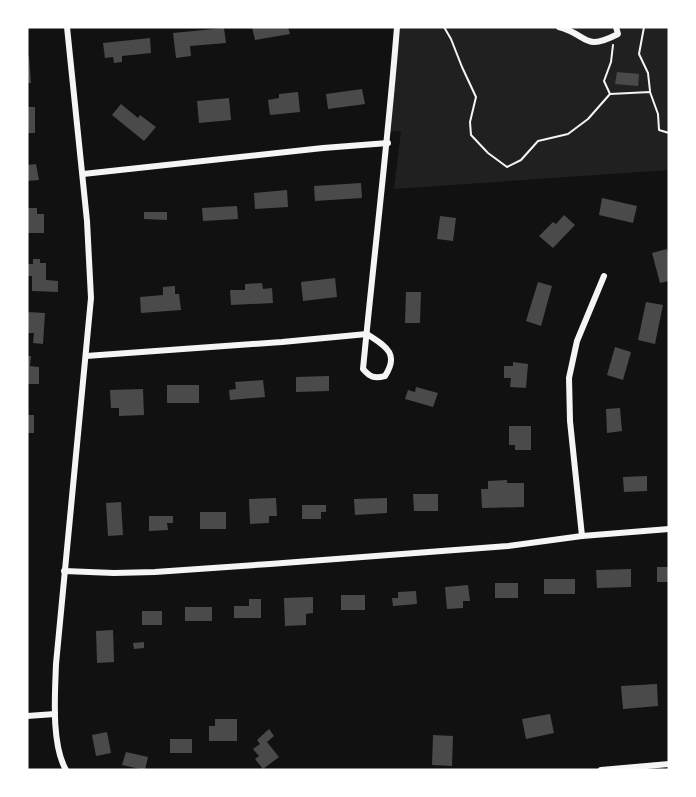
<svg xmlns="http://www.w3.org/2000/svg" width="696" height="797" viewBox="0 0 696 797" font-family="'Source Sans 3',sans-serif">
	<rect width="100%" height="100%" fill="#111"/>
	<path fill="#202020" d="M397,27H669V170L394,189L401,131L384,132Z"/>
	<g fill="#4a4a4a">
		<path d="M252,27H288L290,34L255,40Z"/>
		<path d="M224,28L226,43L190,46L191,56L176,58L173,33Z"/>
		<path d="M150,38L151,53L122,56V62L114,63L113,57L105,58L103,43Z"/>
		<path d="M27,56H29L31,83H27Z"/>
		<path d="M617,72L639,74L638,86L615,84Z"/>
		<path d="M362,89L365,104L328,109L326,94Z"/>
		<path d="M298,92L300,112L270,115L268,100L279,98V94Z"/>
		<path d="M229,98L231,120L199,123L197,101Z"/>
		<path d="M121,104L138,118L140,115L156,127L144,141L112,115Z"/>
		<rect x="27" y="107" width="8" height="26"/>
		<path d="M36,164L39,180L27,181V165Z"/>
		<path d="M361,183L362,198L315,201L314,186Z"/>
		<path d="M287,190L288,207L255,209L254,193Z"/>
		<path d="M602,198L637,206L633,223L599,215Z"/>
		<path d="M237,206L238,219L203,221L202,208Z"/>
		<path d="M27,208H37V214H44V233H27Z"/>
		<path d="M144,212H167V220L144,219Z"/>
		<path d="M564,215L575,225L553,248L539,236L553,222L556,224Z"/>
		<path d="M440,216L456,218L453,241L437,239Z"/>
		<path d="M667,249L669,257V281L660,283L652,253Z"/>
		<path d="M33,259H40V263H46V280L58,281V292L32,291V276H27V264H33Z"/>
		<path d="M335,278L337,297L303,301L301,282Z"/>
		<path d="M538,282L552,286L541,326L526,321Z"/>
		<path d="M262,283L263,289L272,288L273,303L231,305L230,290H245V284Z"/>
		<path d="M175,286V294H179L181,310L141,313L140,297L163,295V287Z"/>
		<path d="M406,292H421L420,323H405Z"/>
		<path d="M646,302L663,305L655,344L638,340Z"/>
		<path d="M27,312L45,313L43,344L33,343L34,333H27Z"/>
		<path d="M615,347L631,352L623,380L607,375Z"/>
		<path d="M27,356H31L30,366L39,367V384H27Z"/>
		<path d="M513,362L528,364L526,388L510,387L511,378H504V366H513Z"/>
		<path d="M329,376V391L296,392V377Z"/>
		<path d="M263,380L265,397L230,400L229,390L236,389L235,382Z"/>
		<rect x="167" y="385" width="32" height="18"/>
		<path d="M416,387L438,393L433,407L405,399L408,390L415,392Z"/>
		<path d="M143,389L144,415L119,416V408H111L110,390Z"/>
		<path d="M620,408L622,431L607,433L606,409Z"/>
		<rect x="27" y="415" width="7" height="18"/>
		<path d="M509,426H531V450H515V445H509Z"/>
		<path d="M647,476V491L624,492L623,477Z"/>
		<path d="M507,480V483H524V507L482,508L481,489H488V481Z"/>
		<path d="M413,494H438V511H414Z"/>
		<path d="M276,498L277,516H269V523L250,524L249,499Z"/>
		<path d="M387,498V513L355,515L354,499Z"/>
		<path d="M121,502L123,535L108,536L106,503Z"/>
		<path d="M302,505H326V512H321V519H302Z"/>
		<rect x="200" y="512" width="26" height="17"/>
		<path d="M149,516H173V523H167L168,530L149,531Z"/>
		<rect x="657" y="567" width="12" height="15"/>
		<path d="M631,569V587L597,588L596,570Z"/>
		<rect x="544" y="579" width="31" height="15"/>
		<rect x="495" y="583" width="23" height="15"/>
		<path d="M468,585L470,601H463V608L447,609L445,587Z"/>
		<path d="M416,591L417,604L393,606L392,598H398V592Z"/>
		<rect x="341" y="595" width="24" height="15"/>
		<path d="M313,597V613L306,614V625L285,626L284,598Z"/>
		<path d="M249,599H261V618H234V606H249Z"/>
		<rect x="185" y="607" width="27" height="14"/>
		<rect x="142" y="611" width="20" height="14"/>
		<path d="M113,630L114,662L97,663L96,631Z"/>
		<path d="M144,642V648L134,649L133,643Z"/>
		<path d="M657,684L658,706L623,709L621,686Z"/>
		<path d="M550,714L554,733L526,739L522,719Z"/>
		<path d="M215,719H237V741H209V726H215Z"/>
		<path d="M269,729L274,736L267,742L279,757L263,769L255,759L259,756L253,749L260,744L257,740Z"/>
		<path d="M107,732L111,753L96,756L92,735Z"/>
		<path d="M433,735L453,736L452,766L432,765Z"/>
		<rect x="170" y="739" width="22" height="14"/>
		<path d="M126,752L148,757L145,770L122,765Z"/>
	</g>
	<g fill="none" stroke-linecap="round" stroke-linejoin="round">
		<g stroke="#f5f5f5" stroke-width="2">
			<path d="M444,27L451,39L462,67L476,97L470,122L471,135L488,153L507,167L521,160L538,141L568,134L588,119L610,94L650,92L658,114L659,130L669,133"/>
			<path d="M644,27L639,54L648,73L650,91"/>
			<path d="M610,94L604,81L611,62L613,45"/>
		</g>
		<g stroke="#f5f5f5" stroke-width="6">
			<path d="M559,27C589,35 583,52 618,34L616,27"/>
			<path d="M83,174L323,148L388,143"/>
			<path d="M367,334C385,346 400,353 385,376C374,379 370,377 363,369C374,255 388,141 397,27"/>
			<path d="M86,356L282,342L367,334"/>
			<path d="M582,536L570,421L569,378L577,341L604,276"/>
			<path d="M64,571L114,573L155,572L270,564L508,546L582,536L669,529"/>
			<path d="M27,716L55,714"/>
			<path d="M66,770C51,744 55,694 56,664L91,298L87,221L67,27"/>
			<path d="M601,770L669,764"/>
		</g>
	</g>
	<rect width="696" height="797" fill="none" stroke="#ffffff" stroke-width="57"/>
</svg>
